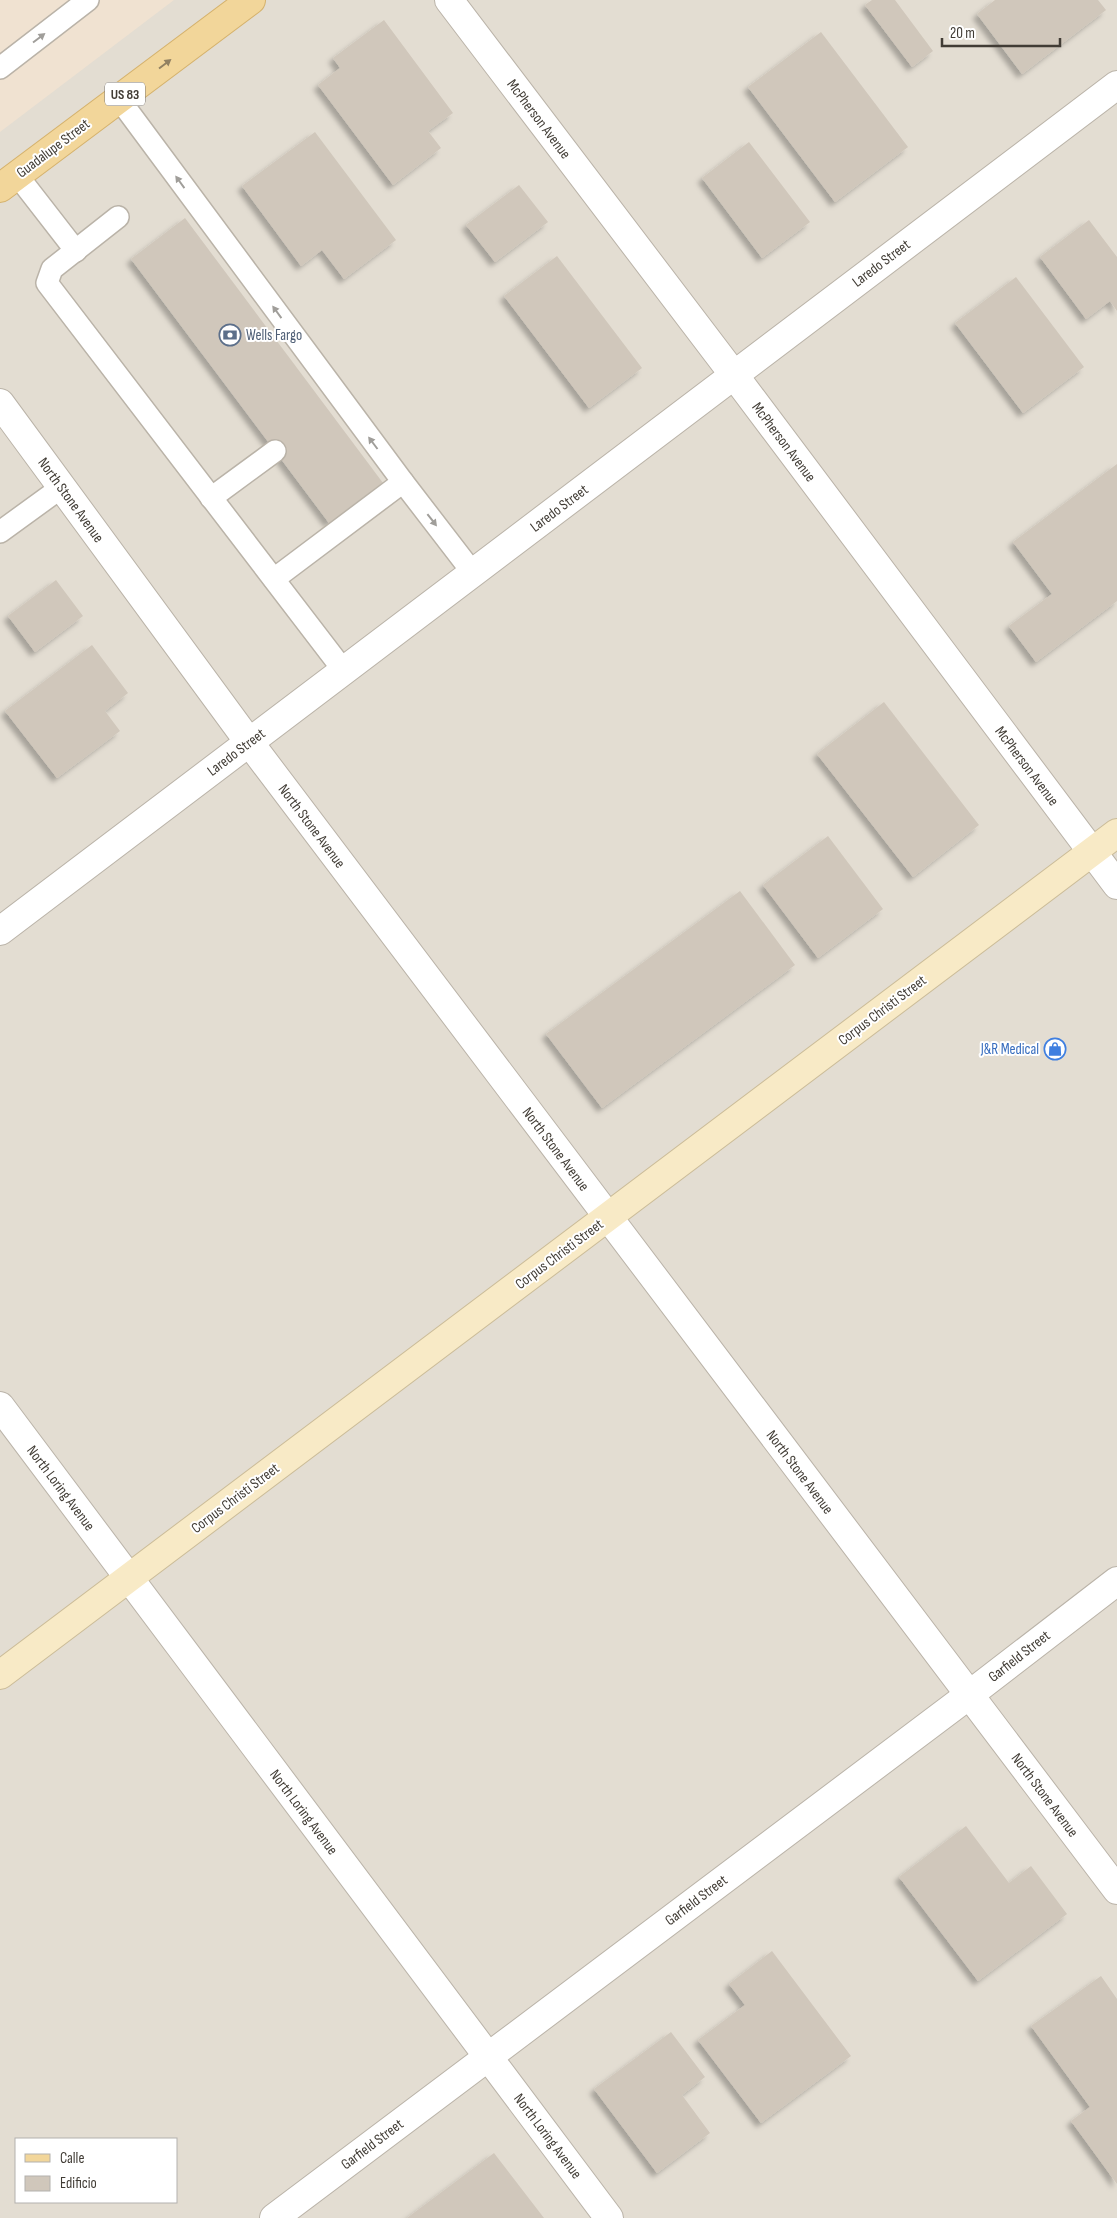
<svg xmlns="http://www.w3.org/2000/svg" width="1117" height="2218" viewBox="0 0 1117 2218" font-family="'Sofia Sans Condensed',sans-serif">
	<defs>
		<filter id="shadow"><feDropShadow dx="-4.5" dy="4.5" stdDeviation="2.5" flood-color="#0004"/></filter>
	</defs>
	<rect width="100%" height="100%" fill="#f0ece4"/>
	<path fill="#e3ddd2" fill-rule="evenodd" d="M0,0H1117V2218H0ZM16,2139H176V2202H16Z"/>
	<path fill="#f0e2d1" d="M0,0H174L0,132Z"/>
	<g fill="#d0c7bb" filter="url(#shadow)">
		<path d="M872,0H895L933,51L912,67L865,5Z"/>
		<path d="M995,0H1098L1106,10L1022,74L977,14Z"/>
		<path d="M384,20L453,113L428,131L441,148L393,185L318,85L340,68L333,58Z"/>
		<path d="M821,32L908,147L835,202L748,87Z"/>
		<path d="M315,132L396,240L344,279L322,250L301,266L242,186Z"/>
		<path d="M749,142L810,222L762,258L702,178Z"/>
		<path d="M519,185L548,222L495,262L466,225Z"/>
		<path d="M185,218L383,483L329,523L131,259Z"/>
		<path d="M1089,220L1117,257V311L1110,301L1086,319L1040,257Z"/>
		<path d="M557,256L642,368L589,408L504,296Z"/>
		<path d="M1016,277L1084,367L1023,413L955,323Z"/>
		<path d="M1117,464V601L1036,662L1009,626L1052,594L1013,542Z"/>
		<path d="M56,580L83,616L35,652L8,616Z"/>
		<path d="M92,645L128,693L105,711L120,731L57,778L5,711Z"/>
		<path d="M884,702L979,825L913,877L817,754Z"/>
		<path d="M828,836L883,909L818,958L763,885Z"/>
		<path d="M740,891L795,965L602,1108L546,1034Z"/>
		<path d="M966,1826L1009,1883L1031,1866L1067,1914L978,1981L899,1877Z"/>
		<path d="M772,1951L851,2056L761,2123L698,2040L745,2005L729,1984Z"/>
		<path d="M1101,1976L1117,1999V2184L1071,2121L1090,2107L1031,2026Z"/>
		<path d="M671,2032L705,2077L682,2095L710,2133L657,2173L594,2089Z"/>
		<path d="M494,2153L544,2218H407Z"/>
	</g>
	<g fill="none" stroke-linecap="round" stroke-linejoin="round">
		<g stroke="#bab3a8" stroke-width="24">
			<g id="lane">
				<path d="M0,68L88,0"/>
				<path d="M119,99L403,482L473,573"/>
				<path d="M17,175L76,251"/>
				<path d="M118,217L52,269L47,283L344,671"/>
				<path d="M211,498L275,451"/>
				<path d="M0,532L62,487"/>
				<path d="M274,579L403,482"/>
			</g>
		</g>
		<g stroke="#bab3a8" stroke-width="30">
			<g id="street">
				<path d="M449,0L734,375L1117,885"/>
				<path d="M0,403L249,742L1117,1890"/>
				<path d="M0,931L1117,85"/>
				<path d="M0,1406L609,2218"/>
				<path d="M274,2218L969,1695L1117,1581"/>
			</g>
		</g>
		<g stroke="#cbbc98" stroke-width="30">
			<path id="secondary" d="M0,1675L1117,833"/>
		</g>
		<g stroke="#d5b26d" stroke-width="30">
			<path id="primary" d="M0,188L251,0"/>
		</g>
		<use href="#lane" stroke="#fff" stroke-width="21"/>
		<use href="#street" stroke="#fff" stroke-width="28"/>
		<use href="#secondary" stroke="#f8eac6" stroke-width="28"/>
		<use href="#primary" stroke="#f2d69a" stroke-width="28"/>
	</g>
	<defs><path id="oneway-solid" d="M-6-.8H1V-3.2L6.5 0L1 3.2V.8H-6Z" transform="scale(1.25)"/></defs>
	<g fill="#a09e9a">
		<use href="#oneway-solid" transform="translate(39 38) rotate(-37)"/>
		<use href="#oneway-solid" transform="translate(180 182) rotate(-126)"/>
		<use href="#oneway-solid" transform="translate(277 312) rotate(-126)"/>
		<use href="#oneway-solid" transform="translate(373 443) rotate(-127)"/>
		<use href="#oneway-solid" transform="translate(432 520) rotate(52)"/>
	</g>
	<use fill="#918162" href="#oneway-solid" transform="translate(165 64) rotate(-37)"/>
	<defs>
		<g id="bank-ring" transform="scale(1.125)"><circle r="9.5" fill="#fff" stroke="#5c6f8a" stroke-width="1.5"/><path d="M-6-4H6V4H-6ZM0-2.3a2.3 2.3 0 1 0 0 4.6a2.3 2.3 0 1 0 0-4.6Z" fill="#5c6f8a"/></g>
		<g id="shop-ring" transform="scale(1.125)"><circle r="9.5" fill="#fff" stroke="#3f7fe0" stroke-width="1.5"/><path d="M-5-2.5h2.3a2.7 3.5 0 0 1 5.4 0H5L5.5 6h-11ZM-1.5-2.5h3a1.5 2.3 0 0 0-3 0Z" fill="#3f7fe0"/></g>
	</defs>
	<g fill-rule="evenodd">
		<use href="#bank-ring" x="230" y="335"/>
		<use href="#shop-ring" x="1055" y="1049"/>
	</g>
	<g text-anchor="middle" stroke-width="4" stroke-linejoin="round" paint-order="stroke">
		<rect fill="#fff" stroke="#7a7672" stroke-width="1" x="105" y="82.5" width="40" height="23" rx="4"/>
		<g font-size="14" font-weight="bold" fill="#413c35">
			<text x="125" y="99">US 83</text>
		</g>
		<g font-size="15" fill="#413c35" stroke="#fff">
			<text transform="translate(539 119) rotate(53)" y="5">McPherson Avenue</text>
			<text transform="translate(53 148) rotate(-37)" y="5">Guadalupe Street</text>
			<text transform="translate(881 263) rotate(-37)" y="5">Laredo Street</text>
			<text transform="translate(784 442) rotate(53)" y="5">McPherson Avenue</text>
			<text transform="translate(71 500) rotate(54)" y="5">North Stone Avenue</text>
			<text transform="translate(559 508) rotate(-37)" y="5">Laredo Street</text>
			<text transform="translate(236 752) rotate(-37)" y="5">Laredo Street</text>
			<text transform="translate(1027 766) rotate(53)" y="5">McPherson Avenue</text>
			<text transform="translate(312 826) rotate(53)" y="5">North Stone Avenue</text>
			<text transform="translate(882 1010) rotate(-37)" y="5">Corpus Christi Street</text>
			<text transform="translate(556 1149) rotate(53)" y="5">North Stone Avenue</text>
			<text transform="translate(559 1254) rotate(-37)" y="5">Corpus Christi Street</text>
			<text transform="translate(800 1472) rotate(53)" y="5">North Stone Avenue</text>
			<text transform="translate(61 1488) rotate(53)" y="5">North Loring Avenue</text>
			<text transform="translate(235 1498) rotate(-37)" y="5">Corpus Christi Street</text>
			<text transform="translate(1019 1656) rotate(-38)" y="5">Garfield Street</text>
			<text transform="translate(1045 1795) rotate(53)" y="5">North Stone Avenue</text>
			<text transform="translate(304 1812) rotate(53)" y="5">North Loring Avenue</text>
			<text transform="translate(696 1900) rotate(-37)" y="5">Garfield Street</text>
			<text transform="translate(548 2136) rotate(53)" y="5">North Loring Avenue</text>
			<text transform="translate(372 2144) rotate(-37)" y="5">Garfield Street</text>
		</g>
		<g font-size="15" fill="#4e5e75" stroke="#fff" text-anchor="start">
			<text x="246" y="340">Wells Fargo</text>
		</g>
		<g font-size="15" fill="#366cbe" stroke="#fff" text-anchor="end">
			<text x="1039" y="1054">J&amp;R Medical</text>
		</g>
	</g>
	<rect x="15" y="2138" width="162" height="65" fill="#ffffff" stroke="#b3b1ae"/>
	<rect x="25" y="2154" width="25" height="8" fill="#f2d69a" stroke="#b3b1ae"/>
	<text x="60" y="2163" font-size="15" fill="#413c35">Calle</text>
	<rect x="25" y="2176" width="25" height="15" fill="#d0c7bb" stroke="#b3b1ae"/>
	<text x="60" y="2188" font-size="15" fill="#413c35">Edificio</text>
	<path d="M942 38v8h118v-8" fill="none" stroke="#413c35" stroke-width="2.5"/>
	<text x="950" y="38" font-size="15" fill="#413c35" stroke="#ffffff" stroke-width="4" paint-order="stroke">20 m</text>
</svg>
